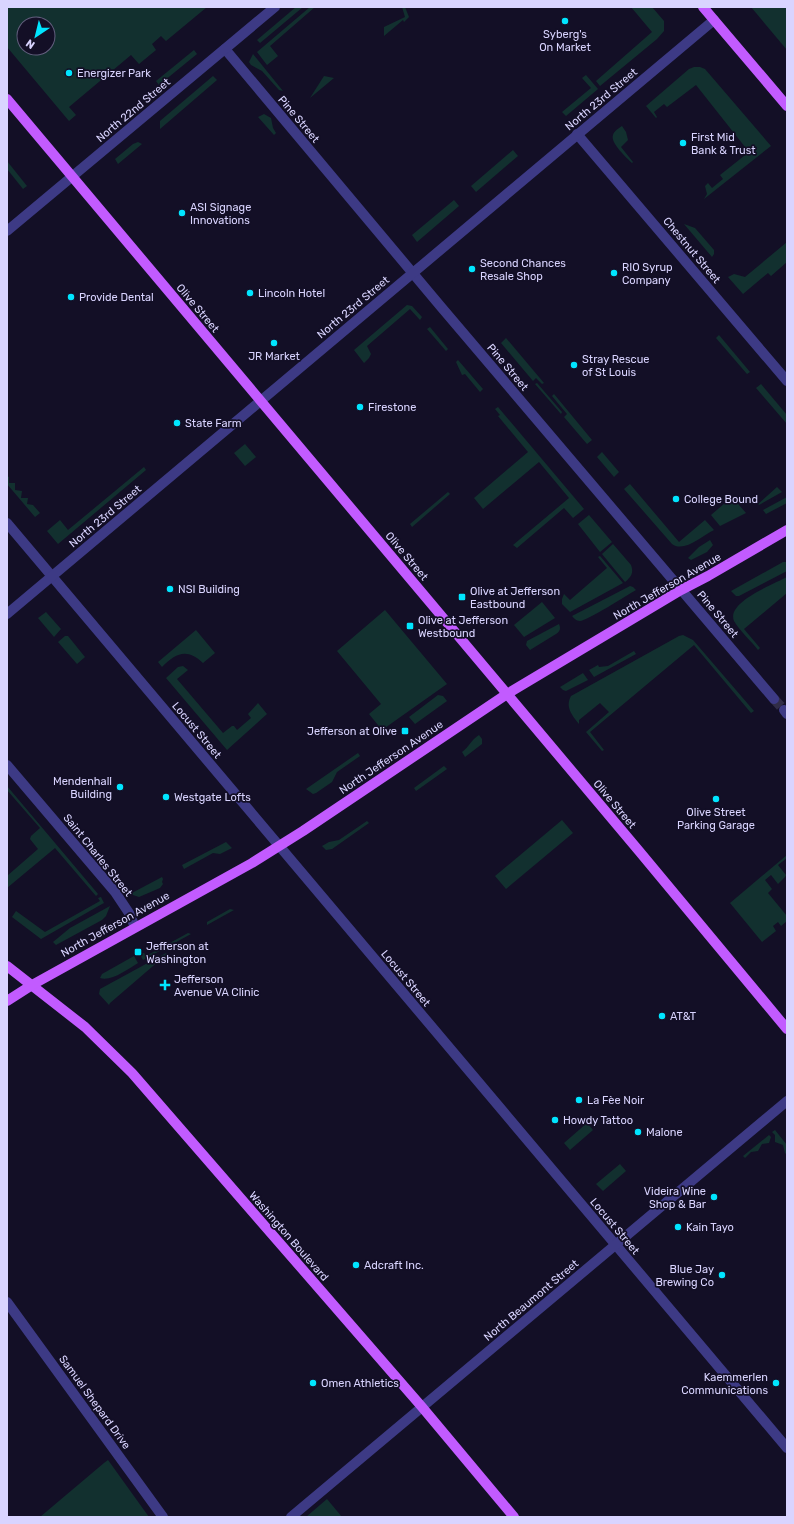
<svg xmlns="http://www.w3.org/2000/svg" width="794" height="1524" viewBox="0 0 794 1524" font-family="Rubik,sans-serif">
	<rect width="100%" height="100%" fill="#130f26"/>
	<g fill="#12302f" fill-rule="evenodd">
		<path d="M7,7H207L166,41L161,36L152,44L156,50L139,64L131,55L69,107L76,115L69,121L7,47ZM24,24H48V48H24Z"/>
		<path d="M296,7H303L260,43L257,40Z"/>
		<path d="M310,7H315L270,46L278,56L267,65L257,52Z"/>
		<path d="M402,7H405L409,17L404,22L403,20L384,36V27L405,17Z"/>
		<path d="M631,7H652L664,21V31L657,39L600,86L596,81L652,32Z"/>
		<path d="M751,7H787V50Z"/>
		<path d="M194,50L197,54L159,85L156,81Z"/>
		<path d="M253,54L283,91L279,90L262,71L251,65L249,62Z"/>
		<path d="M694,67H700L705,69L771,146L704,199L707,194L705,186L708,183L712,188L723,179L720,175L749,152L696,85L667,107L664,104L654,112L657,117L656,118L646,106L689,69Z"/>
		<path d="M586,75L598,89L566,116L562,112L591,88L582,78Z"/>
		<path d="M213,76L217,80L160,129V121Z"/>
		<path d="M324,76L334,78L310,98Z"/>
		<path d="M264,114L271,118L273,128L276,133L274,135L258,117Z"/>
		<path d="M622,126L626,132L628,140L621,147L633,162L632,163C627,158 610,143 613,135C614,131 619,128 622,126Z"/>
		<path d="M138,142L142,144L118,164L115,159L133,144Z"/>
		<path d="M513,150L518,156L476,192L471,186Z"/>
		<path d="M7,161L27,186L23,189L7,169Z"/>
		<path d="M454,200L459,206L417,242L412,235Z"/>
		<path d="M684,224L695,228L714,250V254L712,257Z"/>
		<path d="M787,242V262L771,276L768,273L743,294L728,277L734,274L745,277Z"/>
		<path d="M407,305L412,306L422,317L420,320L410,309L367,346L371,354L369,358L364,363L354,350Z"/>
		<path d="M430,327L448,349L446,351L427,329Z"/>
		<path d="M719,335L750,372L747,374L716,338Z"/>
		<path d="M506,338L544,383L542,384L536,378L533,381L501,343Z"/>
		<path d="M458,360L483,389L480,392L465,374L462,375L456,362Z"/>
		<path d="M537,383L562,412L561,414L535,384Z"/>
		<path d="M761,384L787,415V424L756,388Z"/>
		<path d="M554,394L592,440L587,444L564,417L567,414L552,396Z"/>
		<path d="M498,407L584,509L573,518L564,508L517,548L513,545L569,498L539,462L483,509L474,498L528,452L498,416L500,415L495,409Z"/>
		<path d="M245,444L256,457L245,466L234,453Z"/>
		<path d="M602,452L619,472L614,477L597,457Z"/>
		<path d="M144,467L146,470L58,544L47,531L60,520L68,530Z"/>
		<path d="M7,476L9,477V483H15V490L22,491L21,498H28L27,504L33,505L40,513L35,517L7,484Z"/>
		<path d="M630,484L679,542L705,520L714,530C702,536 684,553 672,544L624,489Z"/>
		<path d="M777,487L782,492L759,505L758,504Z"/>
		<path d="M448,492L450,494L412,527L410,524Z"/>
		<path d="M732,497L746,513L720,526L711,515Z"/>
		<path d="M787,497V503L766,514L763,510Z"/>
		<path d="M589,515L612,542L600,552L578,524Z"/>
		<path d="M710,540L713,545L707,552L691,560L688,558L699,547Z"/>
		<path d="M613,544L631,565C634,573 631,577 625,582L602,554Z"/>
		<path d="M600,556L623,583L570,612L562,604V599L564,594L570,600L607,568L598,557Z"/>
		<path d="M783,562H787V571L739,596H736L731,591Z"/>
		<path d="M787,577V593L744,629L760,648L758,650C752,642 739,630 734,621C726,602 774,584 787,577Z"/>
		<path d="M630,586L633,587L636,590C627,595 587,621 580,621C576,621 574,618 572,616Z"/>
		<path d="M542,602L555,618L524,637L514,625Z"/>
		<path d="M385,610L447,684L382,730L369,714L381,704L337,651Z"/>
		<path d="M46,612L61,629L54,637L38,618Z"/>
		<path d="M559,624C561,629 560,631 556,634L530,650L526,645L527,641Z"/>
		<path d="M196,630L215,653L203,663C187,648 176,653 162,667L158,662Z"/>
		<path d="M683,635L693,640L754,711L751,713L694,645L590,732L604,750L602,751L586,732L609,712L600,703L579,720V724C572,715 565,707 571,696L679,636Z"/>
		<path d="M65,636H68L85,657L77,664L58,642Z"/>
		<path d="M634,651L636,654L594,677L589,670L598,665L599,667L608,666Z"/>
		<path d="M183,666L188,670L177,679L223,733L232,726H234L237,730L251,718L248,714L258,703L267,714L227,750L166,678L178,667Z"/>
		<path d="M583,673L588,680L566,691L563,690L560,687Z"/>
		<path d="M438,695L443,696L447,701L415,724L409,717Z"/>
		<path d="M479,735L482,739V744L465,757L462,752C469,747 471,740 479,735Z"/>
		<path d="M358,753L360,756L337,772L332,782L316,793L313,794L306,789Z"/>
		<path d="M444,766L447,769L416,791L414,788Z"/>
		<path d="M7,786L98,894L96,896L55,848L7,888V876L38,849L30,839L31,836L40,828L7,790Z"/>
		<path d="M562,820L573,833L506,889L495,876Z"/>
		<path d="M367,821L369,823L332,849L326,850L322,846L329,842L339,840Z"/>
		<path d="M226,842L232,848L220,854L213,853L184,869L182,865Z"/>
		<path d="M787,855V858L778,865L786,875L785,877L778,884L771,875L765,880L772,889L768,893L787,916V921L781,926L778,922L773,926L776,931L762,942L730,903Z"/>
		<path d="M162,877L163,879L162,882L163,884L160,888L139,897L130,894Z"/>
		<path d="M101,897L104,903L102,904L41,939L12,917L16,911L45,932L100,901L98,898Z"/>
		<path d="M110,906L106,916L102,920L56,945L53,942L70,928Z"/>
		<path d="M230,909L234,910L207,925V922Z"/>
		<path d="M188,933L191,934L143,960L139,953H144L146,956Z"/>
		<path d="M166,953L167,954L110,1003L109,1005L99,994L100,989Z"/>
		<path d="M134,956L138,963C128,969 111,982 100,978L102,974Z"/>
		<path d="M587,1123L593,1130L570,1150L564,1143Z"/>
		<path d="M775,1130L787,1145V1155L785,1153L783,1145L775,1142V1135L772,1132Z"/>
		<path d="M769,1135L771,1137L769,1143L762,1144L758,1151L751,1152L745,1158L743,1156Z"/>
		<path d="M620,1164L626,1171L603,1191L596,1184Z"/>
		<path d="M108,1460L149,1517H40L104,1463Z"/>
		<path d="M327,1499L342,1517H306Z"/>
	</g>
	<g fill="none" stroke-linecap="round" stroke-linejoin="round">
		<path stroke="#312d47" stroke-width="10" stroke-dasharray="10 5" stroke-linecap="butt" d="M774,699L784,710"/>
		<g stroke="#3d3a85" stroke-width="10">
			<path d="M225,49L442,308L774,699"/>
			<path d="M577,134L787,381"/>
			<path d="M7,231L275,7"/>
			<path d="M7,523L787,1448"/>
			<path d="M7,614L714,20"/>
			<path d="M784,710L787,714"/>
			<path d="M7,765L115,892L129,913L135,927"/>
			<path d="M7,1302L163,1517"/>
			<path d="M291,1517L787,1101"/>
		</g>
		<g stroke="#c25bff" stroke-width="10">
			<path d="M703,7L787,106"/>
			<path d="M7,99L639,851L787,1029"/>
			<path d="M7,966L85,1027L132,1073L422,1407L514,1517"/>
			<path d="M7,1001L32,985L252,863L303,831L507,694L681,590L708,576L787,530"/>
		</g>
	</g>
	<g fill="#00e5ff" stroke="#130f26" stroke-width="1.5">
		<circle cx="565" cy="21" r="4"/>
		<circle cx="69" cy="73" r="4"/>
		<circle cx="683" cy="143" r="4"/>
		<circle cx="182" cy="213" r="4"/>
		<circle cx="472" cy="269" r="4"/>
		<circle cx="614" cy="273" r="4"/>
		<circle cx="250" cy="293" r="4"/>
		<circle cx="71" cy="297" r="4"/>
		<circle cx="274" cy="343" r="4"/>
		<circle cx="574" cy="365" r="4"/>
		<circle cx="360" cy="407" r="4"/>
		<circle cx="177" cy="423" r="4"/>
		<circle cx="676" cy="499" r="4"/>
		<circle cx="170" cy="589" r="4"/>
		<rect x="458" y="593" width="8" height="8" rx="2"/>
		<rect x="406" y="622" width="8" height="8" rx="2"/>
		<rect x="401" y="727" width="8" height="8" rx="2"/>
		<circle cx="120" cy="787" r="4"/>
		<circle cx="166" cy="797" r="4"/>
		<circle cx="716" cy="799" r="4"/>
		<rect x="134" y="948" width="8" height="8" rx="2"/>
		<path d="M163 979h4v4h4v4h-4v4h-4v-4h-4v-4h4z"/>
		<circle cx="662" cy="1016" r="4"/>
		<circle cx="579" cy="1100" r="4"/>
		<circle cx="555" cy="1120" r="4"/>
		<circle cx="638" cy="1132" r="4"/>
		<circle cx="714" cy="1197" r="4"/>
		<circle cx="678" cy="1227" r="4"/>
		<circle cx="356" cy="1265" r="4"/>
		<circle cx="722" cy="1275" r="4"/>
		<circle cx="313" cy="1383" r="4"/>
		<circle cx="776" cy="1383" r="4"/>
	</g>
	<g text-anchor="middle" stroke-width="3.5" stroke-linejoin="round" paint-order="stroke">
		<g font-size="11" fill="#d9d4ff" stroke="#130f26" text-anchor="start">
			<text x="565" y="38" text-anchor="middle">Syberg's<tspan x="565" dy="13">On Market</tspan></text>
			<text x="77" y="77">Energizer Park</text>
			<text x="691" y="141">First Mid<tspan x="691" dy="13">Bank &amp; Trust</tspan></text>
			<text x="190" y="211">ASI Signage<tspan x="190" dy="13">Innovations</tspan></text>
			<text x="480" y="267">Second Chances<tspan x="480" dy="13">Resale Shop</tspan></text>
			<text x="622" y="271">RIO Syrup<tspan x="622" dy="13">Company</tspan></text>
			<text x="258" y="297">Lincoln Hotel</text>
			<text x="79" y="301">Provide Dental</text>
			<text x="274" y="360" text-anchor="middle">JR Market</text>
			<text x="582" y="363">Stray Rescue<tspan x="582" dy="13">of St Louis</tspan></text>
			<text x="368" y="411">Firestone</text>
			<text x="185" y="427">State Farm</text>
			<text x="684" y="503">College Bound</text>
			<text x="178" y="593">NSI Building</text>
			<text x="470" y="595">Olive at Jefferson<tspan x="470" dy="13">Eastbound</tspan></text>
			<text x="418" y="624">Olive at Jefferson<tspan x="418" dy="13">Westbound</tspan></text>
			<text x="397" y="735" text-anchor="end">Jefferson at Olive</text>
			<text x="112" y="785" text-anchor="end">Mendenhall<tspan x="112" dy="13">Building</tspan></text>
			<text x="174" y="801">Westgate Lofts</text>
			<text x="716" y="816" text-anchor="middle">Olive Street<tspan x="716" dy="13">Parking Garage</tspan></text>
			<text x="146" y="950">Jefferson at<tspan x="146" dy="13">Washington</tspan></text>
			<text x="174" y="983">Jefferson<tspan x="174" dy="13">Avenue VA Clinic</tspan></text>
			<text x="670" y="1020">AT&amp;T</text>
			<text x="587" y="1104">La Fèe Noir</text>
			<text x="563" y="1124">Howdy Tattoo</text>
			<text x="646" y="1136">Malone</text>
			<text x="706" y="1195" text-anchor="end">Videira Wine<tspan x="706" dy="13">Shop &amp; Bar</tspan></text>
			<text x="686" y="1231">Kain Tayo</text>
			<text x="364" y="1269">Adcraft Inc.</text>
			<text x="714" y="1273" text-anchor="end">Blue Jay<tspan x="714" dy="13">Brewing Co</tspan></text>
			<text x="768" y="1381" text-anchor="end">Kaemmerlen<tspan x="768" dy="13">Communications</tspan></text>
			<text x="321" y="1387">Omen Athletics</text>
		</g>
		<g font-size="11" fill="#d9d4ff" stroke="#130f26">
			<text transform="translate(601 99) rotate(-40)" y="4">North 23rd Street</text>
			<text transform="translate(133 110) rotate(-40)" y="4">North 22nd Street</text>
			<text transform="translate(299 119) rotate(50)" y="4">Pine Street</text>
			<text transform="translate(692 250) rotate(50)" y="4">Chestnut Street</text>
			<text transform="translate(353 307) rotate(-40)" y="4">North 23rd Street</text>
			<text transform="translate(198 308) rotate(50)" y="4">Olive Street</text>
			<text transform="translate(508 367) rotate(50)" y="4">Pine Street</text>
			<text transform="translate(105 516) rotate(-40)" y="4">North 23rd Street</text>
			<text transform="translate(407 556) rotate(50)" y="4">Olive Street</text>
			<text transform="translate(667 586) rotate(-30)" y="4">North Jefferson Avenue</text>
			<text transform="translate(718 614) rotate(50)" y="4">Pine Street</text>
			<text transform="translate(197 730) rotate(50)" y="4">Locust Street</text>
			<text transform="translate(391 757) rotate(-34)" y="4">North Jefferson Avenue</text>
			<text transform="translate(615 804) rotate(50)" y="4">Olive Street</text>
			<text transform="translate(98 855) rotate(51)" y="4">Saint Charles Street</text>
			<text transform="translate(115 924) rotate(-29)" y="4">North Jefferson Avenue</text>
			<text transform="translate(406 978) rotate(50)" y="4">Locust Street</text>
			<text transform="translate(615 1226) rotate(50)" y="4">Locust Street</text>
			<text transform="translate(289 1236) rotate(49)" y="4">Washington Boulevard</text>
			<text transform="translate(531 1300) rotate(-40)" y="4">North Beaumont Street</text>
			<text transform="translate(95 1402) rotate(54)" y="4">Samuel Shepard Drive</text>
		</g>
	</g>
	<rect width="794" height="1524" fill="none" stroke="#d9d4ff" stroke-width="16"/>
	<g transform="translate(36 36) rotate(215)"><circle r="19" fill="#130f26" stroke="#625e7d"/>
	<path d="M0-3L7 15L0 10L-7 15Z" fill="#00e5ff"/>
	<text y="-6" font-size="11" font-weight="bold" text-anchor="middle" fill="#d9d4ff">N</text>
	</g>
</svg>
